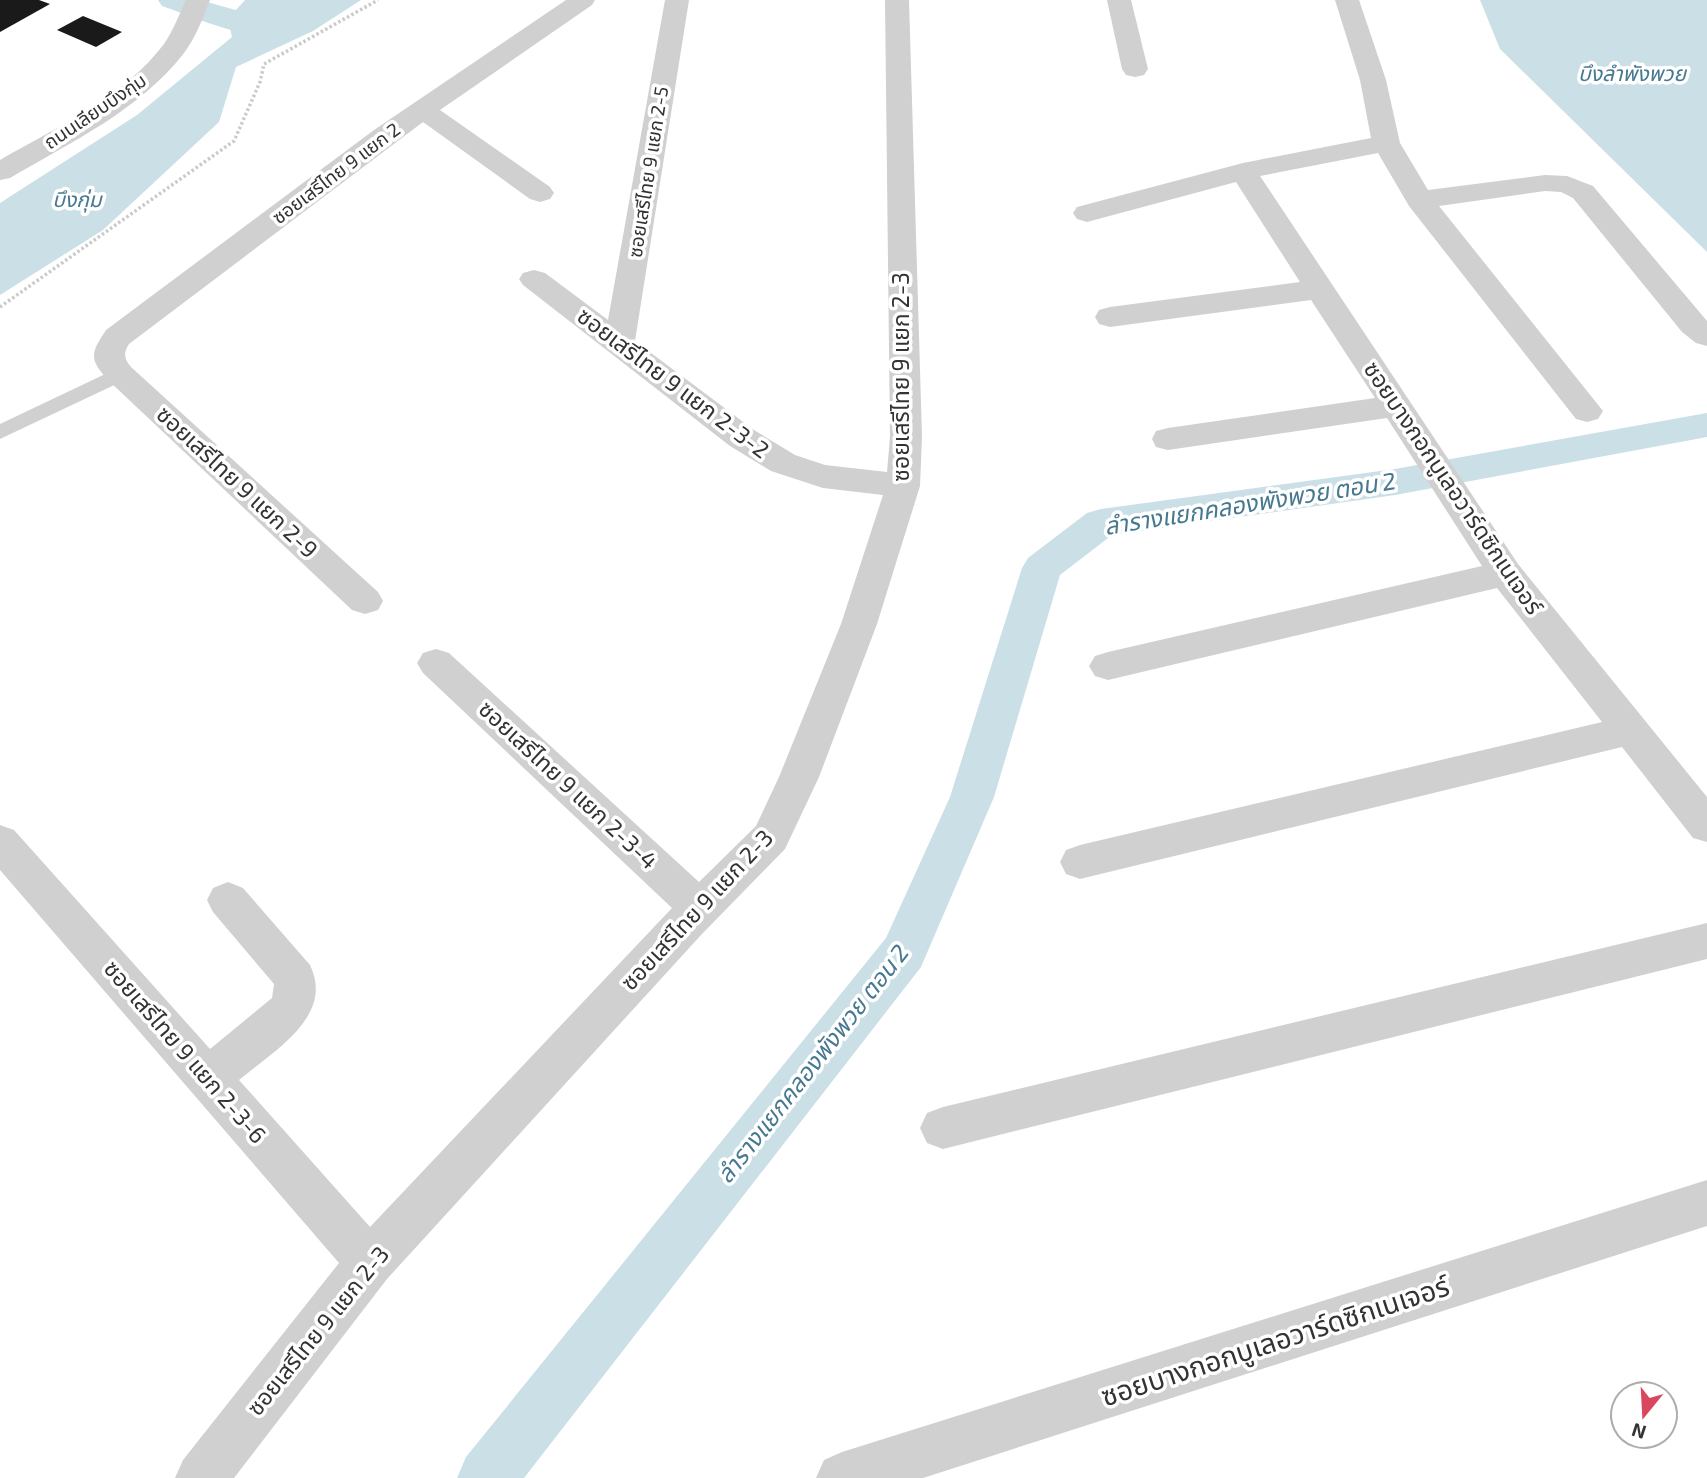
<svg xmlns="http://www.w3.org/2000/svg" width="1707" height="1478" viewBox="0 0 1707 1478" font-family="'Exo 2','Noto Sans Thai',sans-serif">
	<rect width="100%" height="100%" fill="#fff"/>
	<g fill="#cbdfe7">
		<path d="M245,0H361L313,31L236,67L219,122L103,230L0,295V203L137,115L232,37L228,19Z"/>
		<path d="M1480,0H1707V252L1500,49Z"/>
	</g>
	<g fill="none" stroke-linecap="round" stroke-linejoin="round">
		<g fill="#cbdfe7" fill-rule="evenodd">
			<path d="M158,0H200L275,21L279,27L275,33C245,41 192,16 162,6Z"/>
			<path d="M1707,413V437L1395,495L1112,535L1060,575L994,797L921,967L524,1478H457L466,1457L886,938L950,797L1022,568L1028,558L1087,513L1101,509L1395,469Z"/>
		</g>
	</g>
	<g fill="#1a1a1a">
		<path d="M0,0H39L50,4L0,32Z"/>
		<path d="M83,16L122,32L96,47L57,30Z"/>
	</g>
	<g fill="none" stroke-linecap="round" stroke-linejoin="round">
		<path stroke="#cacaca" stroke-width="3.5" stroke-dasharray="2.5 2.5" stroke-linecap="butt" d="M0,307L234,141L260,82L264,64L378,0"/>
		<path fill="#d0d0d0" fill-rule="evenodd" d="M120,367L127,369L130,374L127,379L0,439V424Z"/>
		<g fill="#d0d0d0" fill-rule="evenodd">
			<path d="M186,0H210C203,18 196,37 184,53C140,110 71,142 10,178L0,180V160C57,127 123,98 164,44C173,31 179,15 186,0Z"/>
			<path d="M566,0H595L592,5L440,110L550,187L554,193L550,199L540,202L530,199L423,122L129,344C123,353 124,359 131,367L378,592L383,601L378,610L365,614L352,610L109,381C89,359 90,354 106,330L374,130Z"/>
			<path d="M665,0H689L635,341L754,430L795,455L825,465L887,472L890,437L885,0H909L922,437L920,486L877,624L819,777L785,849L701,935L387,1279L234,1478H175L183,1460L339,1263L0,870V825L14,830L210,1049L272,998L274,984L213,912L207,900L213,888L228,882L243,888L310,965C335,1017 273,1051 239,1080L370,1227L672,908L423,673L417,663L423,653L436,649L449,653L699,882L756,826L779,777L841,624L883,495L823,488L771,471L730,446L523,285L519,279L523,273L534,270L545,273L608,320Z"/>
			<path d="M1107,0H1131L1148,69L1144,75L1135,77L1126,75L1122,69Z"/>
			<path d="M1335,0H1359L1386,80L1400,143L1428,190L1545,175L1567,176L1593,186L1707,321V346L1696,343L1682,332L1573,198L1561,192L1545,191L1439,206L1603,411L1598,419L1587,422L1576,419L1409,206L1378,153L1260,176L1518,564L1707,797V842L1693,838L1622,747L1080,879L1066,874L1060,862L1066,850L1080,845L1602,722L1497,588L1108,680L1095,676L1089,666L1095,656L1108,652L1482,566L1387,418L1168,450L1156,447L1152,439L1156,431L1168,428L1375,398L1311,300L1110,327L1099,324L1095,317L1099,310L1110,307L1300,282L1236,182L1087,222L1077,219L1073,213L1077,207L1243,163L1371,138L1360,80Z"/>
			<path d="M1707,923V959L943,1149L927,1143L920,1128L927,1113L943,1107Z"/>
			<path d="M1707,1180V1226L923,1478H816L824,1460L842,1452Z"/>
		</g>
	</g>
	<g text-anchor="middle" stroke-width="7" stroke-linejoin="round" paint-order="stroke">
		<g font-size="19" fill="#333" stroke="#fff">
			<text transform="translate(95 111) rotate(-34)" y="7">ถนนเลียบบึงกุ่ม</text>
			<text transform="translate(648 172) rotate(-81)" y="7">ซอยเสรีไทย 9 แยก 2-5</text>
			<text transform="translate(336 173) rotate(-37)" y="7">ซอยเสรีไทย 9 แยก 2</text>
		</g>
		<g font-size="21" font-style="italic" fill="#467990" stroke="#fff">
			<text x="1632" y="81">บึงลำพังพวย</text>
			<text x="77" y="207">บึงกุ่ม</text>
		</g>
		<g font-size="23" fill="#333" stroke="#fff">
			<text transform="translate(901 377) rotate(-90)" y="8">ซอยเสรีไทย 9 แยก 2-3</text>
			<text transform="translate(673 383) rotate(37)" y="8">ซอยเสรีไทย 9 แยก 2-3-2</text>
			<text transform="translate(237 482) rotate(43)" y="8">ซอยเสรีไทย 9 แยก 2-9</text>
			<text transform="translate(1453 488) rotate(56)" y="8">ซอยบางกอกบูเลอวาร์ดซิกเนเจอร์</text>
			<text transform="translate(568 785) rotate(43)" y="8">ซอยเสรีไทย 9 แยก 2-3-4</text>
			<text transform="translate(697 910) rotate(-47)" y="8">ซอยเสรีไทย 9 แยก 2-3</text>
			<text transform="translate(185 1052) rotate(49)" y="8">ซอยเสรีไทย 9 แยก 2-3-6</text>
			<text transform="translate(318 1331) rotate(-51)" y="8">ซอยเสรีไทย 9 แยก 2-3</text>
		</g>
		<g font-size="24" font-style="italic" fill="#467990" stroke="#fff">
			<text transform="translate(1250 504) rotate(-9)" y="8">ลำรางแยกคลองพังพวย ตอน 2</text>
			<text transform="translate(813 1064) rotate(-52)" y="8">ลำรางแยกคลองพังพวย ตอน 2</text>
		</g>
		<g font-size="28" fill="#333" stroke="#fff">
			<text transform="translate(1275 1341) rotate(-18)" y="10">ซอยบางกอกบูเลอวาร์ดซิกเนเจอร์</text>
		</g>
	</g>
	<g transform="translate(1644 1415) rotate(198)"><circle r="33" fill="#ffffff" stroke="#adadad" stroke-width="2"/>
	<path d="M0-5L12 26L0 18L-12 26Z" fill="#d8475d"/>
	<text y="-10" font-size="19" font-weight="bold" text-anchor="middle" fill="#333333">N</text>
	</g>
</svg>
